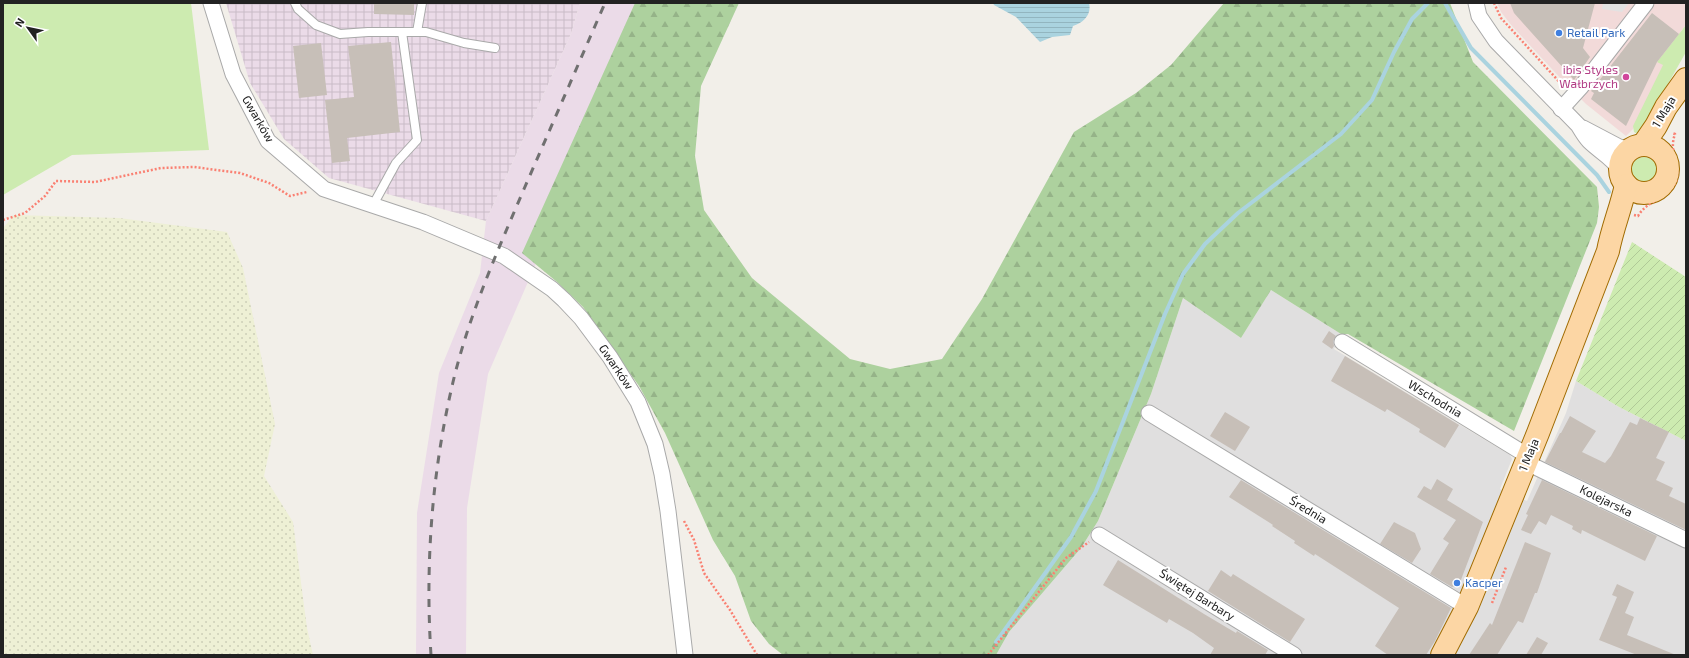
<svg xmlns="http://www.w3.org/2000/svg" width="1689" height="658" viewBox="0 0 1689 658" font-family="'Exo 2',sans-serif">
	<defs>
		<pattern id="industrial-grid" width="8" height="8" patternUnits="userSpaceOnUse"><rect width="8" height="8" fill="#ebdbe8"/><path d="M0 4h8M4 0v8" fill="none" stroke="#c9bcc7"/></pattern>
		<pattern id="farmland-dots" width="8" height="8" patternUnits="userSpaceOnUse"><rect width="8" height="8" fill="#eef0d5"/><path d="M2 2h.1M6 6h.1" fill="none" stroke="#ccceb7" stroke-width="1.8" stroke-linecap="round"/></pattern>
		<pattern id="forest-firs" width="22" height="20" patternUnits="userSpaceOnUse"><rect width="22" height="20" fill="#add19e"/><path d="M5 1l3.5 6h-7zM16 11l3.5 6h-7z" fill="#95b388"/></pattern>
		<pattern id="garden-furrows" width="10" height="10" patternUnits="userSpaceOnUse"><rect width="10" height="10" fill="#cdebb0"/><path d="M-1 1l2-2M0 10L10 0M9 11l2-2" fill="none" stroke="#b0c997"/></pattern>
		<pattern id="water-rules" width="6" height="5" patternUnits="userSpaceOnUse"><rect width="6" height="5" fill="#aad3df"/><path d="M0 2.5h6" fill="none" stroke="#92b5bf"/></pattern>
	</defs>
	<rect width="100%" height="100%" fill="#f2efe9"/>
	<path fill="#e0dfdf" d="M1271,290L1341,334L1334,349L1510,455L1512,459L1500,489L1527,501L1566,413L1576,381L1619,407L1686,441V655H996L1009,632L1081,548L1098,521L1151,394L1183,298L1241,338Z"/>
	<path fill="#f2dad9" d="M1497,3H1686V25L1681,31L1633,129L1626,136L1586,104L1564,82L1512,26L1501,12Z"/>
	<path fill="url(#industrial-grid)" d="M226,3H580L571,34L486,221L329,178L284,139L250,83Z"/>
	<path fill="#ebdbe8" d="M580,3H649L488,374L467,508L466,655H416L417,513L439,373L480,273L486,221L571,34Z"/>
	<path fill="url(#farmland-dots)" d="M14,215L119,218L227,232L243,268L275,424L264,476L293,522L307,628L313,655H3V228Z"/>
	<g fill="#cdebb0">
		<path d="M3,3H191L209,150L72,155L3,195Z"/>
		<path d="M1686,25V52L1639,135L1634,132L1633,126L1663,65L1657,62Z"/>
		<circle cx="1644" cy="170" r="13"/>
	</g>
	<path fill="url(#forest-firs)" d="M635,3H739L701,86L695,156L704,210L752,278L850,359L890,369L942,359L982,299L1074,132L1136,93L1171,65L1224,3H1450L1473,62L1597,187L1599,207L1597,223L1514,431L1348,334H1341L1271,290L1241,338L1183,298L1151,394L1098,521L1081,548L1009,632L996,655H783L769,644L751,621L735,576L713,540L665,433L639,386L583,307L557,282L522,253Z"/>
	<path fill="url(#garden-furrows)" d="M1632,242L1686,277V441L1619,407L1576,381Z"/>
	<path fill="#e2e2e2" d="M1603,3H1629L1622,12L1602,9Z"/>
	<path fill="url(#water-rules)" d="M993,3H1089C1092,15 1083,23 1073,26L1070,35L1052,37L1040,42L1016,17L994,5Z"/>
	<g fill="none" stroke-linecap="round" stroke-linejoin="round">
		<g stroke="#aad3df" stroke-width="4">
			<path d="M1445,3L1471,48L1597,175L1609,192"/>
			<path d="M996,642L1071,537L1096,491L1165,314L1183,274L1205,244L1238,213L1341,134L1372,100L1394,52L1412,19L1428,3"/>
		</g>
	</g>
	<g fill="#c7bfb8">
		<path d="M374,3H414V15L374,14Z"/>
		<path d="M1510,3H1595L1583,48L1590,57L1574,80L1514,13Z"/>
		<path d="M1652,13L1679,34L1657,62L1626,126L1591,99L1594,93L1591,91Z"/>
		<path d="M391,42L400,132L347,138L350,161L332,163L325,100L354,97L348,46Z"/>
		<path d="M321,43L327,95L299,98L293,46Z"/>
		<path d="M1329,331L1336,336L1333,341L1334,346L1332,349L1322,342Z"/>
		<path d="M1345,356L1459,425L1445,448L1419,432L1420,429L1387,409L1385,412L1331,381Z"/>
		<path d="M1225,412L1250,427L1235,451L1210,436Z"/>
		<path d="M1570,416L1596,431L1582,452L1605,463L1611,456L1630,422L1637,425L1640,418L1669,432L1656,458L1665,462L1656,480L1673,488L1669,496L1686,504V530L1545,462L1560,433H1561Z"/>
		<path d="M1437,479L1453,489L1447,500L1483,522L1459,585L1452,587L1430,574L1449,543L1443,539L1456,520L1417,497L1424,486L1431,490Z"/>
		<path d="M1241,480L1451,608L1435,641L1426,655H1388L1375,646L1399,608L1315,554L1314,556L1294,543L1295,541L1272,526L1273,525L1229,497Z"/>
		<path d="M1542,480L1657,536L1645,561L1582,530L1581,534L1572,529L1573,526L1551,515L1546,525L1539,521L1531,534L1521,530L1528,515L1526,514Z"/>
		<path d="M1394,522L1415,533L1421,549L1412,563L1380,544Z"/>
		<path d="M1525,542L1551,553L1537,593H1535L1523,623L1518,621L1497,655H1469L1490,623L1492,625Z"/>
		<path d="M1118,560L1204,614L1236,633L1237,631L1268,650L1265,655H1210L1214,648L1193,633L1169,619L1167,623L1103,585Z"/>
		<path d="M1221,570L1231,577L1233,574L1305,619L1290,642L1208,591Z"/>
		<path d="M1617,584L1634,592L1625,613L1634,617L1627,635L1676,655H1637L1599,640L1617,597L1612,595Z"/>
		<path d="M1537,637L1548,643L1541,655H1526Z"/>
	</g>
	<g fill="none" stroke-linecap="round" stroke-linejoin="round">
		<g stroke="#a9a9a9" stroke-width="10">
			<g id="lane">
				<path d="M295,3L298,9L316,25L340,34L368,32H426L464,43L495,48"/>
				<path d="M417,32L422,3"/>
				<path d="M373,205L396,163L417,140L402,32"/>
			</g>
		</g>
		<g stroke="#a9a9a9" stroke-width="17">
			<g id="street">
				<path d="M211,3L233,74L268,141L324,189L423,222L504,256L552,289L564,300L581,318L610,357L638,402L655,444L662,474L668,511L685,655"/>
				<path d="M1476,3L1479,16L1496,41L1578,125C1581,130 1585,137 1589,141C1600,152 1612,157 1620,170"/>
				<path d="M1561,109L1581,87L1646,3"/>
				<path d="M1583,128L1621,148L1635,147"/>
				<path d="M1342,342L1528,456"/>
				<path d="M1149,413L1467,607"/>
				<path d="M1525,462L1686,540"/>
				<path d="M1099,535L1294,655"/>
			</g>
		</g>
		<g stroke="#a06b00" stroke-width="24">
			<g id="primary">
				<path d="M1643,145L1656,126L1666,107L1686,79"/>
				<circle cx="1644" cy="169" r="24"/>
				<path d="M1442,655L1467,607L1538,433L1608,251C1612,229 1621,208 1626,185"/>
			</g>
		</g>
		<g stroke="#fa8072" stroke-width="2.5" stroke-dasharray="2 2" stroke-linecap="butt">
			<path d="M1494,3L1501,18L1564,87"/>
			<path d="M1634,215L1638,216C1648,199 1668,200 1676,181C1681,166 1668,153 1675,134L1672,133"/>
			<path d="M3,220L25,213L45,196L56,181L95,182L161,168L194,167L240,173L269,183L290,196L307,192"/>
			<path d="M684,521L694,540L704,573L730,610L757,655"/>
			<path d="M1492,603L1506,567"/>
			<path d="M988,655L1066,558L1089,542"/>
		</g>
		<use href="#lane" stroke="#fff" stroke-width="8"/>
		<use href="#street" stroke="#fff" stroke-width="15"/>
		<use href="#primary" stroke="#fcd6a4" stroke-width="22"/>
		<path stroke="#707070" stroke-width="3" stroke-dasharray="8 8" stroke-linecap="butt" d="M431,655C425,564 432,471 453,382C469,315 497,252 524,189C551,127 578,65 605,3"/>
	</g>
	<g fill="#3f7fe0" stroke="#fff" stroke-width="1.5">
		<circle cx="1559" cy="33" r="4"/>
		<circle cx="1457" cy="583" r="4"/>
	</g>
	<circle fill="#d1479c" stroke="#fff" stroke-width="1.5" cx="1626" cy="77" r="4"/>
	<g text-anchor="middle" stroke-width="4" stroke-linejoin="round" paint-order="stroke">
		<g font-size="12" fill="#366cbe" stroke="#fff" text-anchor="start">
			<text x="1567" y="37">Retail Park</text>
			<text x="1465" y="587">Kacper</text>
		</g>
		<g font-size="12" fill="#b23c85" stroke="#fff" text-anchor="end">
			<text x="1618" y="74">ibis Styles<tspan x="1618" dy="14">Wałbrzych</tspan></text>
		</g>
		<g font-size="12" fill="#222" stroke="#fff">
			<text transform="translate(1664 112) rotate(-59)" y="4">1 Maja</text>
			<text transform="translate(258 119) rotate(60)" y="4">Gwarków</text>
			<text transform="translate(616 367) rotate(56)" y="4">Gwarków</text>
			<text transform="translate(1435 399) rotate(31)" y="4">Wschodnia</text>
			<text transform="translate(1529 455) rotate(-68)" y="4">1 Maja</text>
			<text transform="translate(1606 501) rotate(26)" y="4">Kolejarska</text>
			<text transform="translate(1308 510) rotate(31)" y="4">Średnia</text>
			<text transform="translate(1197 595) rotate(32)" y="4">Świętej Barbary</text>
		</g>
	</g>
	<rect width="1689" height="658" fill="none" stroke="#222222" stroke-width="8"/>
	<g transform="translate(28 28) rotate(303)" stroke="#ffffff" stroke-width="3" paint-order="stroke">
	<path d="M0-3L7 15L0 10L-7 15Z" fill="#222222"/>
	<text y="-6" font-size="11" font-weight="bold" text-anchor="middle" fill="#222222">N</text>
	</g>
</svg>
